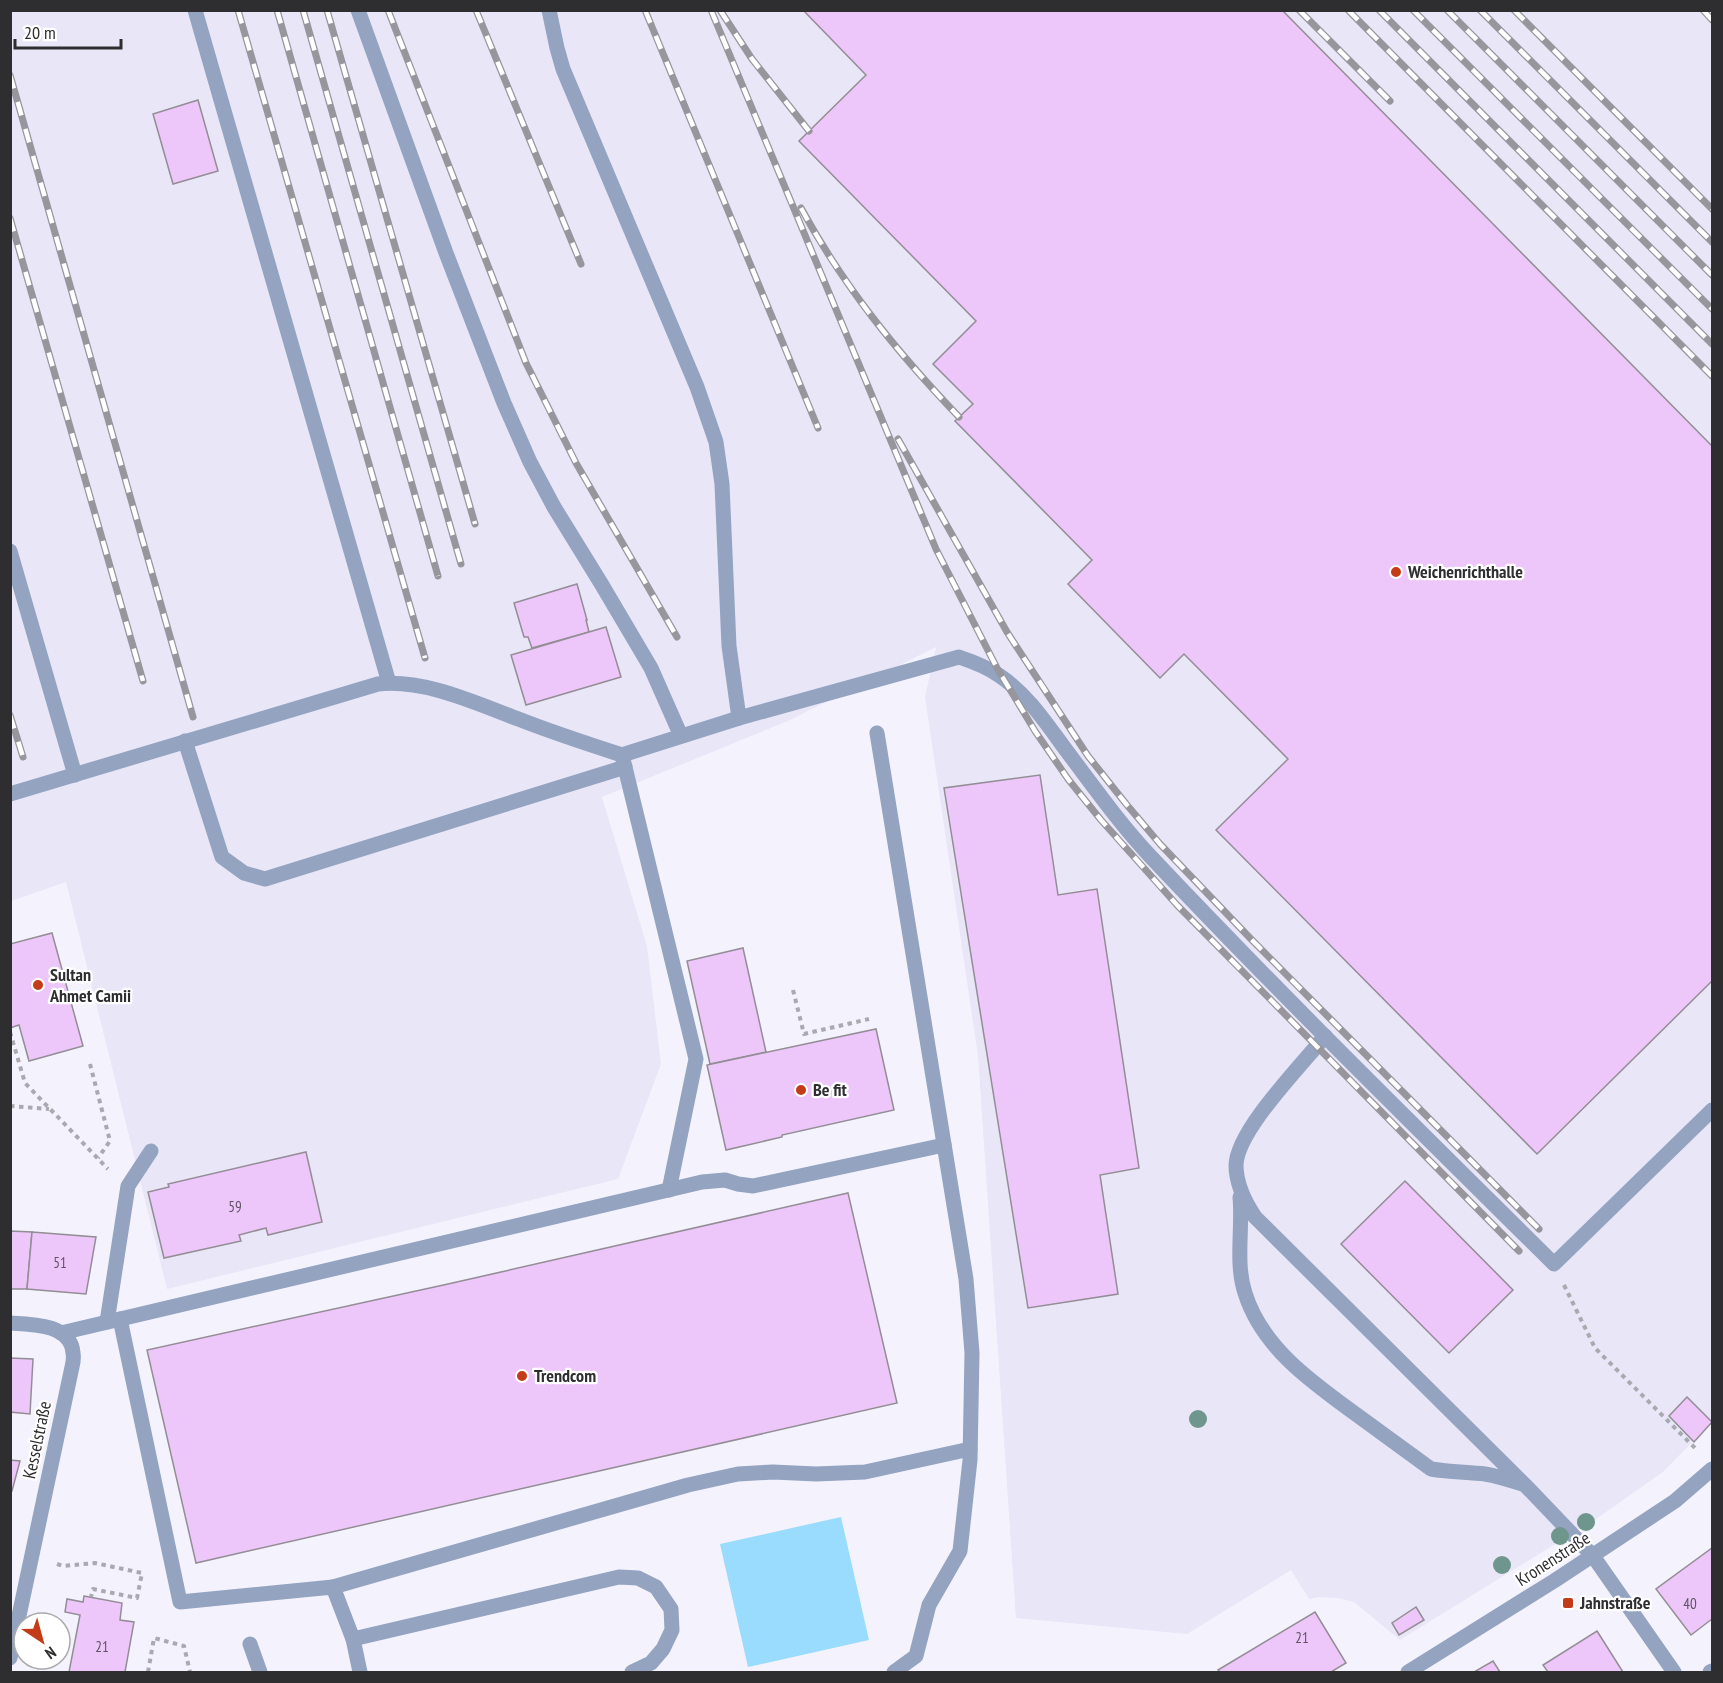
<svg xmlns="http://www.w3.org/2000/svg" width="1723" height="1683" viewBox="0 0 1723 1683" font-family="'PT Sans Narrow',sans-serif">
	<rect width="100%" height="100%" fill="#f4f3fd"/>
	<path fill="#e8e6f7" d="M10,11H1712V1422L1663,1472L1599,1517L1400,1640L1354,1602L1337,1598L1319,1597L1309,1599L1291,1570L1187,1634L1016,1618L978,1056L925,697L936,647L788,721L602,797L647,946L661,1064L618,1179L167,1289L66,882L11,901Z"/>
	<path fill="#99dcfd" d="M841,1517L869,1640L748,1667L720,1544Z"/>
	<g fill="#eec7fa" stroke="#938d95" stroke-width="1.5">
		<path d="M803,10H1282L1712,446V981L1537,1154L1216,830L1288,759L1184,654L1160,678L1068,584L1092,560L955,421L973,404L933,364L976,321L799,141L866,75Z"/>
		<path d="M198,100L218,171L173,184L153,114Z"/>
		<path d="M577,584L587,620H586L589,632L532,648L528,637H524L514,603Z"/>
		<path d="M606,627L621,677L526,705L511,655Z"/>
		<path d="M1040,775L1058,895L1097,889L1139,1168L1100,1175L1118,1294L1028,1308L944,788Z"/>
		<path d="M52,933L83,1046L29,1061L19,1025L10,1028V944Z"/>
		<path d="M743,948L766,1052L710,1064L687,961Z"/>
		<path d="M876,1029L894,1110L782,1135V1137L726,1150L707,1065Z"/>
		<path d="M306,1152L322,1222L268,1235L266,1228L239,1235L241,1241L164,1258L148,1192L169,1187L168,1184Z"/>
		<path d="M1405,1181L1513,1290L1449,1353L1341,1244Z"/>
		<path d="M848,1193L897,1403L196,1563L147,1350L448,1284Z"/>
		<path d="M10,1231L32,1232L27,1289H10Z"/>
		<path d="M32,1232L96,1237L86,1294L27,1289Z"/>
		<path d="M10,1358L33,1359L30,1414L10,1412Z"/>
		<path d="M1687,1397L1712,1422L1694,1442L1669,1416Z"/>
		<path d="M10,1460L20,1461L12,1491H10Z"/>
		<path d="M1712,1548V1619L1691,1635L1656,1589Z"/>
		<path d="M84,1596L122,1603L120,1620L134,1622L125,1672H69L80,1615L65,1612L67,1599L83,1602Z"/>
		<path d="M1416,1607L1424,1620L1399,1635L1392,1623Z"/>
		<path d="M1315,1612L1346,1663L1331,1672H1220L1218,1670Z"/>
		<path d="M1597,1631L1623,1672H1548L1543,1665Z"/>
		<path d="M1493,1661L1500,1672H1474Z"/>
	</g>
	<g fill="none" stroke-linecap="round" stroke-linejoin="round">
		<g stroke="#a9a9b0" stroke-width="4" stroke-dasharray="4.5 4.5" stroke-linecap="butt">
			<path d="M793,990L804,1034L869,1019"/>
			<path d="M10,1032L25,1083L108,1169"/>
			<path d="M90,1064L110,1141L98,1158"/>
			<path d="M10,1106L49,1109"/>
			<path d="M1564,1285L1595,1348L1697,1450"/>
			<path d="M57,1564L63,1566L95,1563L142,1573L137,1598L93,1589L91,1597"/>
			<path d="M148,1672L154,1638L184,1646L190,1672"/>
		</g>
		<g stroke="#93a3c0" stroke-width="15">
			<path d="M195,10L389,683"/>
			<path d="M358,10L446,253L504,403L530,462L554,507L602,585L651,668L681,736"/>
			<path d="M549,10L557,48L563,69L697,387L716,442L722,484L729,646L739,718"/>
			<path d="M10,551L75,775"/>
			<path d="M877,733L966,1279L972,1353L970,1460L960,1551L929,1605L916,1656L894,1672"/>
			<path d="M185,741L222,857L244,873L265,879L625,767"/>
			<path d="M10,794L378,684C426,679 477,704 521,720C554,733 588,744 622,755"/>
			<path d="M1325,1036C1302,1065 1237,1130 1236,1165C1236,1184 1245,1202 1255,1217L1525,1485L1593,1556L1674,1672"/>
			<path d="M669,1190L696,1059L622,755L739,718L959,657C974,662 987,667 1000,676C1028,695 1046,723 1066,750C1093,786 1120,824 1151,857C1282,996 1418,1129 1554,1264L1712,1110"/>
			<path d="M1240,1197C1243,1228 1235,1263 1245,1293C1262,1348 1313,1383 1357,1415C1382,1433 1406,1451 1431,1469C1449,1472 1467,1472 1485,1474C1498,1476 1510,1480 1522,1484"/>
			<path d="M120,1319L180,1602L333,1587L353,1639L360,1672"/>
			<path d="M107,1322L128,1186L151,1151"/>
			<path d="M61,1333L702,1182L725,1180L738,1184L753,1186L944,1145"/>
			<path d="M333,1587L688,1485L738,1474L773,1472L816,1474L865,1472L970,1449"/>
			<path d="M353,1639L619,1577L638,1578L656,1587L671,1609L672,1630L663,1649L651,1663L632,1672"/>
			<path d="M250,1644L260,1672"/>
			<path d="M1710,1672L1712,1671"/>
		</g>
		<g stroke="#93a3c0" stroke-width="15">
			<path d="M10,1323C32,1324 71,1324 73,1353C74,1358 73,1363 72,1367L10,1658"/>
			<path d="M1408,1672L1554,1581L1675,1501L1712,1469"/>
		</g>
		<g stroke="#97969d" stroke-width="7">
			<g id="rail">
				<path d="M238,10L425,658"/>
				<path d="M277,10L438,576"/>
				<path d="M303,10L461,564"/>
				<path d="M327,10L475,524"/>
				<path d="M388,10L526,363L576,463L677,637"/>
				<path d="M476,10L581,264"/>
				<path d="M645,10L818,428"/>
				<path d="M711,10L936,549L997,668L1035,731L1068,779L1101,820L1177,905L1519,1251"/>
				<path d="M720,10L752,59L809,131"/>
				<path d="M1299,10L1390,101"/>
				<path d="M1348,10L1712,376"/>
				<path d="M1379,10L1712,344"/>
				<path d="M1413,10L1712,309"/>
				<path d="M1447,10L1712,275"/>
				<path d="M1480,10L1712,242"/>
				<path d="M1514,10L1712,209"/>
				<path d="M1703,10L1712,20"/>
				<path d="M10,75L193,717"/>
				<path d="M801,208C844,287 897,352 959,417"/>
				<path d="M10,218L143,681"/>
				<path d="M898,439L1007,632L1088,756L1127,805L1160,844L1250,938L1539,1229"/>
				<path d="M10,715L23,757"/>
			</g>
		</g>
		<use href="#rail" stroke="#fff" stroke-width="4.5" stroke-dasharray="14" stroke-linecap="butt"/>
	</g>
	<g fill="#6e968c">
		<circle cx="1198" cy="1419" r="9"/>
		<circle cx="1586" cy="1522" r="9"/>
		<circle cx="1560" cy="1536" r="9"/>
		<circle cx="1502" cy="1565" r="9"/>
	</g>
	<g fill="#c43b18" stroke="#fff" stroke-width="2">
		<circle cx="1396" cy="572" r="6"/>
		<circle cx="38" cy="985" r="6"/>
		<circle cx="801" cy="1090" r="6"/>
		<circle cx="522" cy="1376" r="6"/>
		<rect x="1562" y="1597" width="12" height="12" rx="3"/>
	</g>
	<g text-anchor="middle" stroke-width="4.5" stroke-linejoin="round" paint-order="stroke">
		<g font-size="15" fill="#5e5463">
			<text x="235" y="1212">59</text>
			<text x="60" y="1268">51</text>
			<text x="1690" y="1609">40</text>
			<text x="1302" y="1643">21</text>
			<text x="102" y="1652">21</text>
		</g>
		<g font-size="18" font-weight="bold" fill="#2e2e31" stroke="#fff" text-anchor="start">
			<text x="1408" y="578">Weichenrichthalle</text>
			<text x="50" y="981">Sultan<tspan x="50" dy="21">Ahmet Camii</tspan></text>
			<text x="813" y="1096">Be fit</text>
			<text x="534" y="1382">Trendcom</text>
			<text x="1580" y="1609">Jahnstraße</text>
		</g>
		<g font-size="18" fill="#2e2e31" stroke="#fff">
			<text transform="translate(37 1440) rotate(-78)" y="6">Kesselstraße</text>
			<text transform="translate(1553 1559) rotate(-33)" y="6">Kronenstraße</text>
		</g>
	</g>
	<rect width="1723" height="1683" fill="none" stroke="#2e2e31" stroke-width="24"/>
	<g transform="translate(42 1641) rotate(144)"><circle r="28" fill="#ffffff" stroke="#ababad" stroke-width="1.5"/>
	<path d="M0-4.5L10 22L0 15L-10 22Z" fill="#c43b18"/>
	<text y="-9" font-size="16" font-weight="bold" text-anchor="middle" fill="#2e2e31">N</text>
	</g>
	<path d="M15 39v9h106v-9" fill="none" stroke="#2e2e31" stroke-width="3"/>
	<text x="24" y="39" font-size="18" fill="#2e2e31" stroke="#ffffff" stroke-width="4.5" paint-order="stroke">20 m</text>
</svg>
